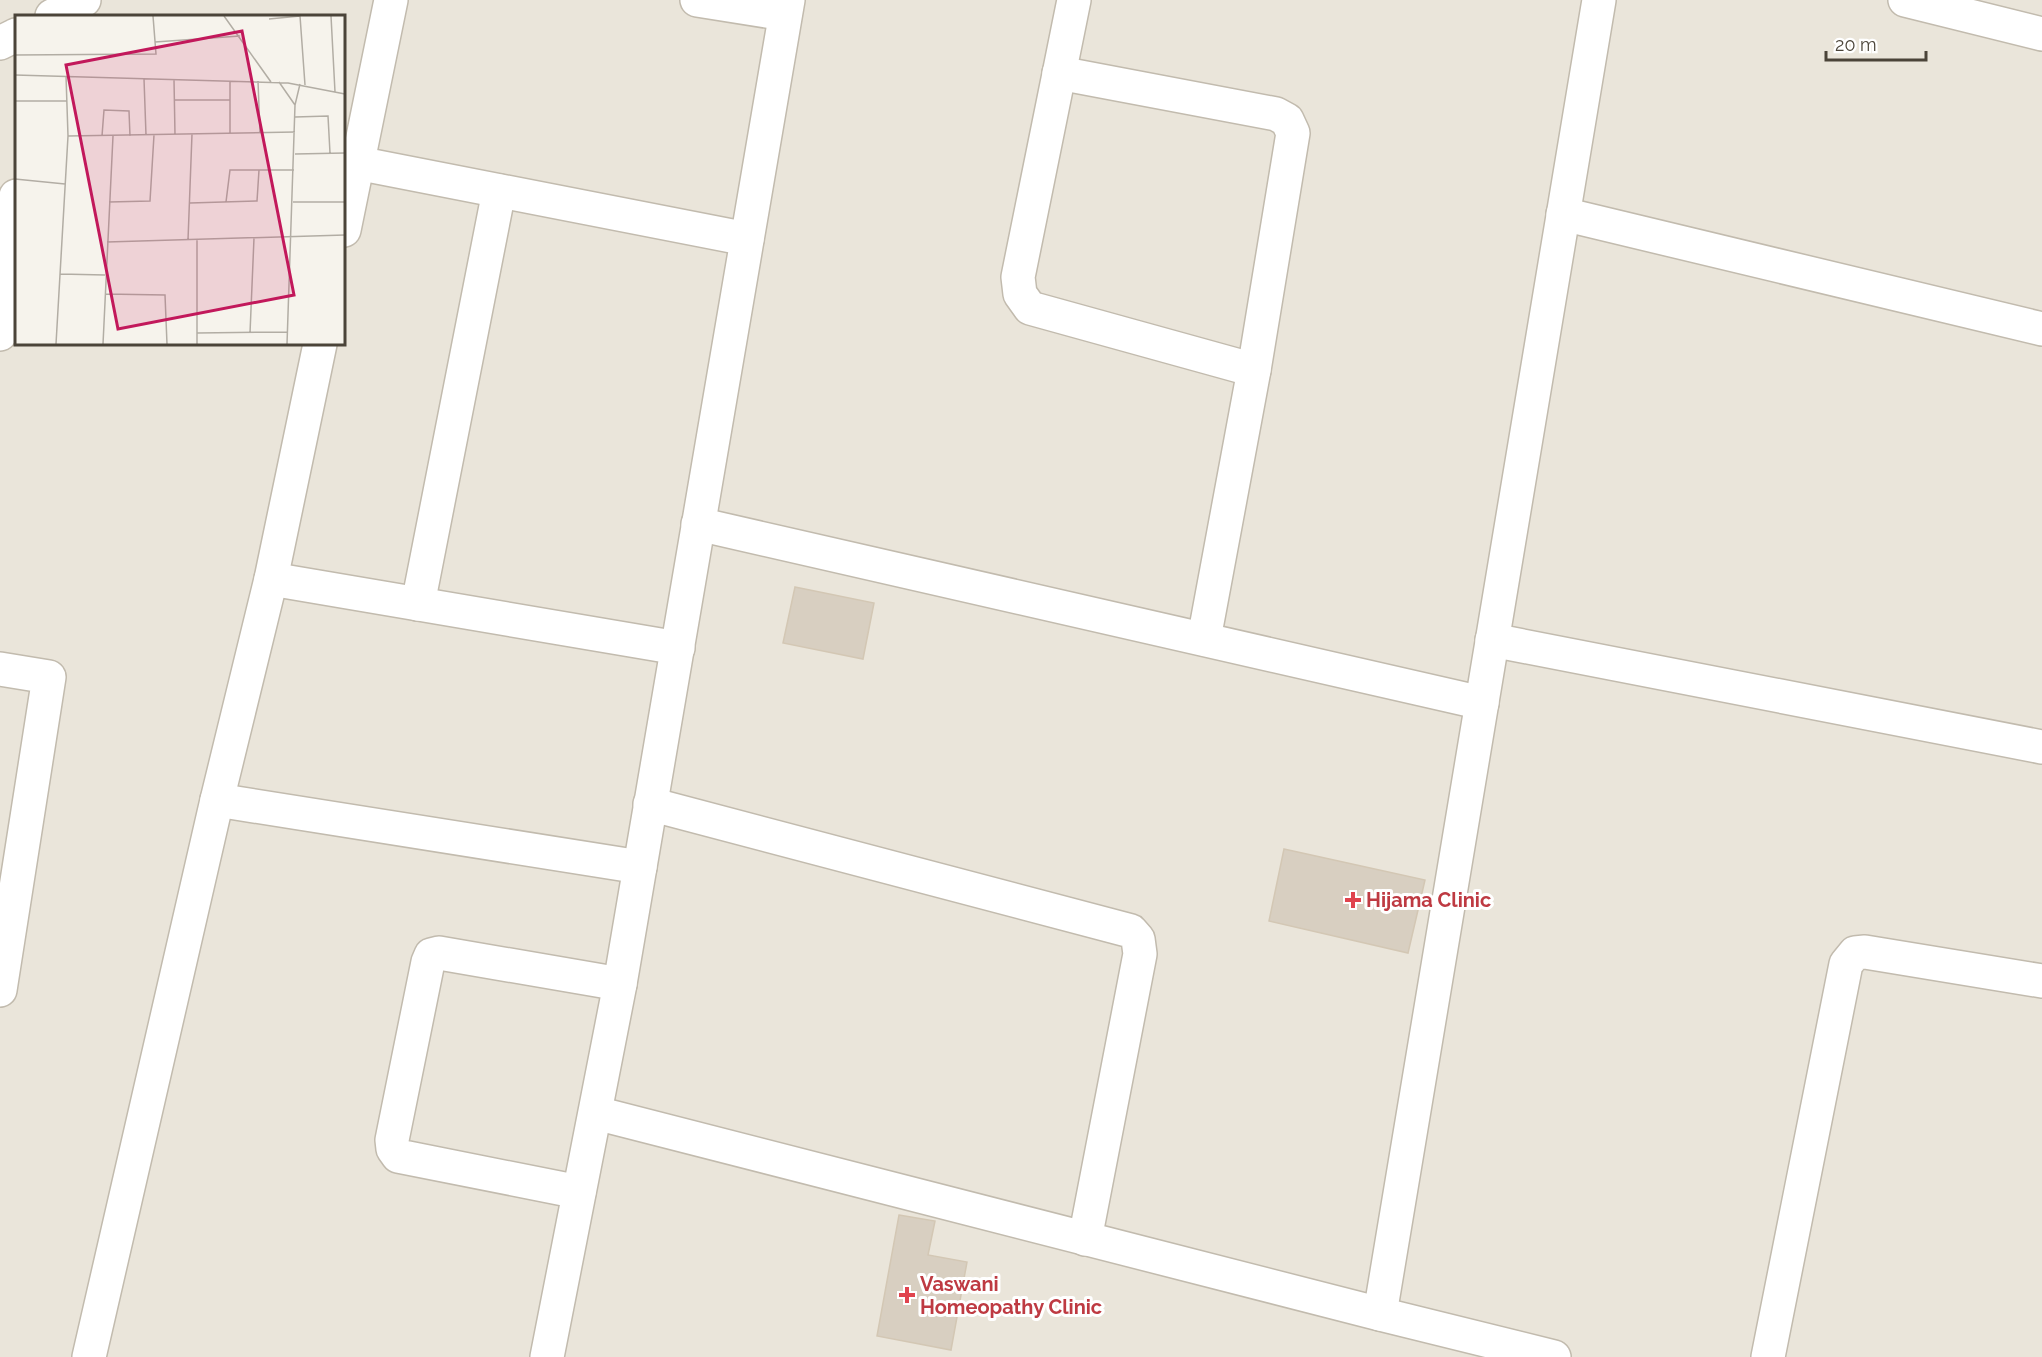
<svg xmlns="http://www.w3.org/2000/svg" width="2042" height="1357" viewBox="0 0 2042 1357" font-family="Raleway,sans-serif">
	<rect width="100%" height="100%" fill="#f6f3ec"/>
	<path fill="#eae5da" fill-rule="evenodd" d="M0,0H2042V1357H0ZM16,16H344V344H16Z"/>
	<g fill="#d8cfc1" stroke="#d3c7b4" stroke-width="1.5">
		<path d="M795,587L874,603L863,659L783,643Z"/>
		<path d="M1284,849L1425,880L1408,953L1269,921Z"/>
		<path d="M899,1215L935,1221L928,1255L967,1262L951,1350L877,1336Z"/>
	</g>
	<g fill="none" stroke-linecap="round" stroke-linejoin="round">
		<g stroke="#c2bbae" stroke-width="36">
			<g id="street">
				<path d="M697,0L785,14"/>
				<path d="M1074,0L1018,277L1020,294L1030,308L1254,370"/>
				<path d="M1905,0L2042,34"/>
				<path d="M52,16L84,0"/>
				<path d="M0,43L16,35"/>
				<path d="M1059,73L1276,114L1287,120L1293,133L1254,370L1204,639"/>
				<path d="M357,163L747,239"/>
				<path d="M1563,214L2042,329"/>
				<path d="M344,230L391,0"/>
				<path d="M0,334L16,196"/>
				<path d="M698,524L1482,703"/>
				<path d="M271,579L678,648"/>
				<path d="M418,604L499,191"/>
				<path d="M1492,640L2042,747"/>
				<path d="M0,669L49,677L0,990"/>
				<path d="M217,800L640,867"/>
				<path d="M650,804L1131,931L1138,939L1140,954L1085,1239"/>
				<path d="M596,1113L1380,1314L1554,1357"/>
				<path d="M579,1192L398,1156L393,1149L392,1140L428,962L431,955L439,953L620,984"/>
				<path d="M1380,1314L1599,0"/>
				<path d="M89,1357L217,800L271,579L320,344"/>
				<path d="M547,1357L620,984L788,0"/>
				<path d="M1768,1357L1846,964L1855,953L1865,952L2042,981"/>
			</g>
		</g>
		<use href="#street" stroke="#fff" stroke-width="33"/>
	</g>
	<g fill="#e0444e" stroke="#fff" stroke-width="2">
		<path d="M1350 891h6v6h6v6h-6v6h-6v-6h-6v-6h6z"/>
		<path d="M904 1286h6v6h6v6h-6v6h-6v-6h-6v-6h6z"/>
	</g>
	<g text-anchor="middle" stroke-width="6" stroke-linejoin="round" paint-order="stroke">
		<g font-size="20" font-weight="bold" fill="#be3a42" stroke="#fff" text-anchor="start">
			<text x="1366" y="907">Hijama Clinic</text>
			<text x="920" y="1291">Vaswani<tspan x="920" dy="23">Homeopathy Clinic</tspan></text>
		</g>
	</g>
	<g transform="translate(15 15)">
		<rect width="330" height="330" fill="#f6f3ec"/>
		<path fill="none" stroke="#b2ada4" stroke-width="1.5" d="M209,1L256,67M285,1L290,70M316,1L320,77M254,4L285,1M140,27L225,21M0,40L141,39L138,1M0,60L273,68L330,79M129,64L131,120M159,65L160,120M215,66V118M243,66L245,118M264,67L280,90M159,85H215M0,86H52M280,102L313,101L315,138M53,121L280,117M87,121L89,95L114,96L115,121M280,139L330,138M0,164L50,169M94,187L135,186L139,120M211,187L215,155H279M278,187H330M175,188L242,186L244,155M173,225L177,119M182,225V329M92,227L330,220M45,259L90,260M90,279L150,280L152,329M182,318L273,317M235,318L239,223M41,329L53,121L51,61M88,329L98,121M272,329L280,90L285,69"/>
		<path fill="#c2185b" fill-opacity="0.15" stroke="#c2185b" stroke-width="3" d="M227,16L279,280L103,314L51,50Z"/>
		<rect width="330" height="330" fill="none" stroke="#4b4439" stroke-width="3"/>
	</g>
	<path d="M1826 51v9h100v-9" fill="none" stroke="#4b4439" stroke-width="3"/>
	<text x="1835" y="51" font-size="18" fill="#4b4439" stroke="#ffffff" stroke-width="4.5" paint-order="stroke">20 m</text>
</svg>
